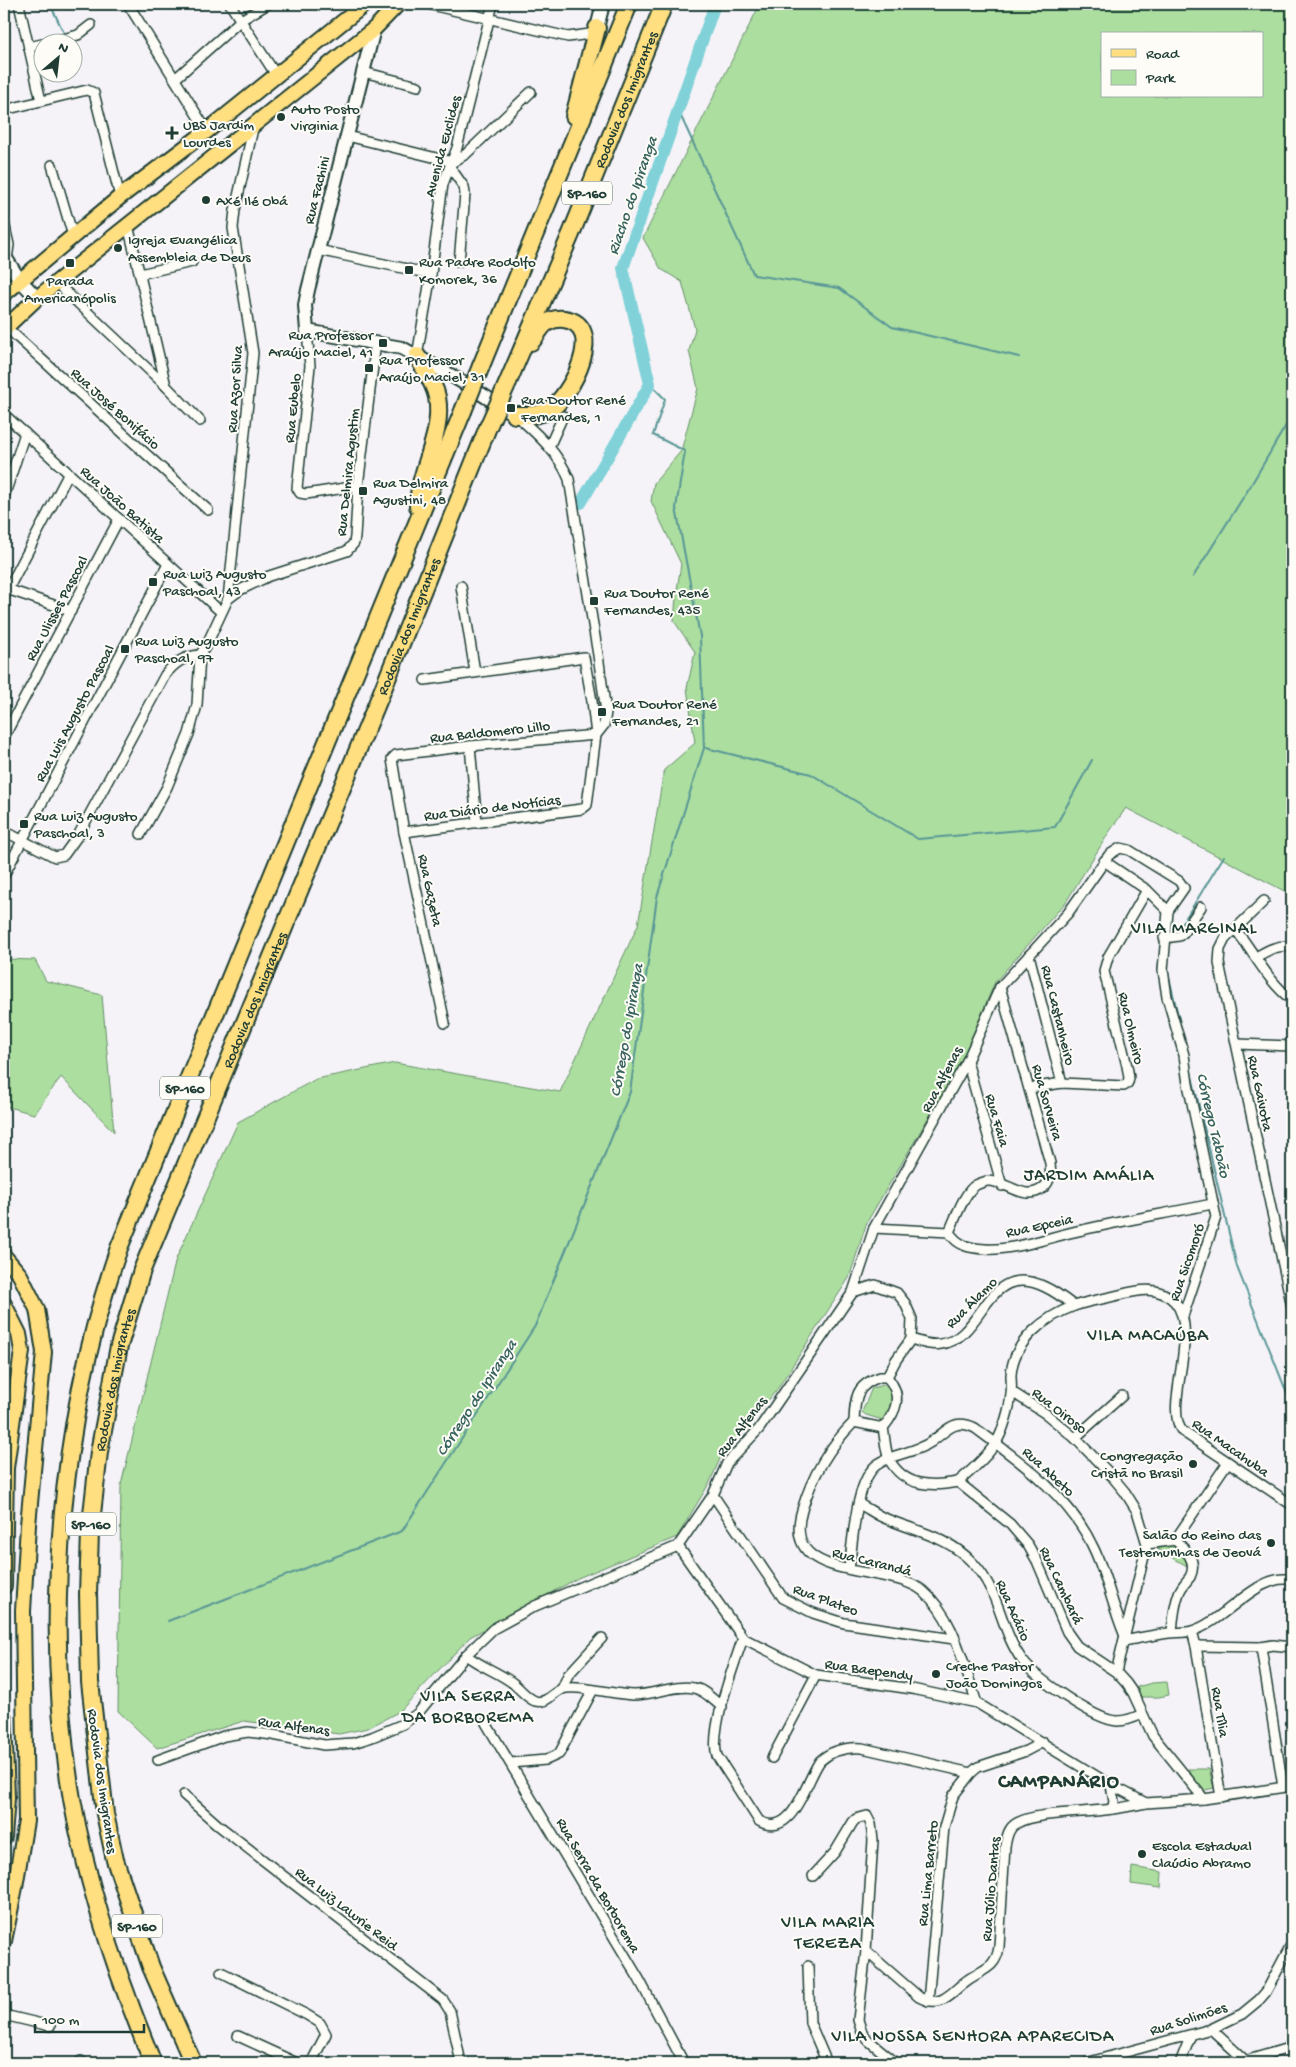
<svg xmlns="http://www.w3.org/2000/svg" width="1296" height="2067" viewBox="0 0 1296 2067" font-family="'Gochi Hand',sans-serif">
	<rect width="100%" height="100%" fill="#f5f3f7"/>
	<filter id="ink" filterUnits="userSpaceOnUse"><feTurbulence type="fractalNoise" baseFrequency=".02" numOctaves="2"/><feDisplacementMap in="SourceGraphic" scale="10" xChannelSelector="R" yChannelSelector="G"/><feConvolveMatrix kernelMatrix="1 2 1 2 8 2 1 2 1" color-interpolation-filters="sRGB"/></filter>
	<g filter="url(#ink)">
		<g fill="#acde9f" stroke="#668e6a" fill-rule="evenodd">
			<path d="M760,4H1292V895L1126,808L1108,834L1066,902L995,982L963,1059L867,1222L849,1278L778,1388L748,1426L722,1454L710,1482L677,1537L578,1578L470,1637L400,1711L368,1728L339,1734L244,1721L157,1748L118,1711L121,1485L176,1259L238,1122L316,1079L395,1063L560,1092L638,925L664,770L695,743L687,688L695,652L674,621L676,596L681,564L651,501L654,483L681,451L698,388L689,351L695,329L682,282L661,269L643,238ZM1102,34H1262V96H1102Z"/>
			<path d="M4,959L35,960L46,981L102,995L114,1132L61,1077L34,1114L5,1106L6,1116L4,1115Z"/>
			<path d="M884,1385L894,1393L891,1410L883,1420L866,1415L862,1412L872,1388Z"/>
			<path d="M1173,1543L1184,1552L1187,1566L1157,1549Z"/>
			<path d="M1167,1682L1169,1695L1159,1697H1141L1137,1687L1152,1683Z"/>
			<path d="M1188,1769H1209L1214,1788L1201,1791Z"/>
			<path d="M1132,1867L1162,1872L1161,1888L1131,1884Z"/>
		</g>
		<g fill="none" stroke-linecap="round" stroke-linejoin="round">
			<g stroke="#599696" stroke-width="2">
				<path d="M50,4L64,33"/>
				<path d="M678,110L754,275L839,288L892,327L1019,357"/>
				<path d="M1193,577L1251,485L1292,415"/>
				<path d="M706,748L811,774L918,839L1055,827L1092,760"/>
				<path d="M1177,932L1224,856"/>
				<path d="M1168,973L1182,1032"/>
				<path d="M1190,1068L1237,1267L1292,1406"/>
				<path d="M168,1621L402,1531L535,1326L630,1092L657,897L704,748L700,636L676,508L685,451L653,435L665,399L650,384"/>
			</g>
			<path stroke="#80d1d8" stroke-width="12" d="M581,503L650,384L623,268L715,4"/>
			<g stroke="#1f3d34" stroke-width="12">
				<g id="street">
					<path d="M19,4L41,101"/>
					<path d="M128,4L207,131"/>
					<path d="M230,4L276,75"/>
					<path d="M427,4L568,37L590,34L596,29"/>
					<path d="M51,42L78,35L91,25"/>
					<path d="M29,47L42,44"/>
					<path d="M363,72L418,86"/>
					<path d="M175,79L241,20L268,4"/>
					<path d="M4,110L87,90L94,93L120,197"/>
					<path d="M347,136L453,162L466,154L531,92"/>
					<path d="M52,165L73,236"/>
					<path d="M450,167L464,187L465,194L459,262"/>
					<path d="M4,222L9,245L7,260"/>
					<path d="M128,225L166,386"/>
					<path d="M318,250L431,274"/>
					<path d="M140,274L192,262"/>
					<path d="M63,289L166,386L200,421"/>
					<path d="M6,327L208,510"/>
					<path d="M307,331L310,366L297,488L300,493L306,494L358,486"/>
					<path d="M417,356L431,274L443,184L457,148L493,4"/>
					<path d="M7,417L221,612"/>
					<path d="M549,447L563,416"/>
					<path d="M4,497L25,433"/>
					<path d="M461,586L475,672"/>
					<path d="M4,588L71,611"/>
					<path d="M4,597L69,473"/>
					<path d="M228,599L253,353L233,228L235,210L254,124"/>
					<path d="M425,680L584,657L592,701L596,735"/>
					<path d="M4,737L119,519"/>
					<path d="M470,746L477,823"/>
					<path d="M4,831L55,857L64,855L79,834L165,675C175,662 185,656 200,655"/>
					<path d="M404,832L582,809L587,805L596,735L604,725L606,712L598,655L569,479C558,452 537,434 516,415"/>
					<path d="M141,834L167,787L189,734L197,705L200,655L206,646L228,599L240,590L269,576L347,551L354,543L355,537L358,486L376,342"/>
					<path d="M1104,861L1147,890L1168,911"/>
					<path d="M4,875L168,564"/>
					<path d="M1264,901L1225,939L1220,949L1219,963L1292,1307"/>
					<path d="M1236,930C1254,953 1269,983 1292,1000"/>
					<path d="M1164,938L1179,936L1183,933L1201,907"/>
					<path d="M1029,955L1062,1083"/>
					<path d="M1256,957C1268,950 1278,944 1292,947"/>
					<path d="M445,1023L404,832L392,759L396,755L470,746L596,735"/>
					<path d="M1237,1044L1292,1046"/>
					<path d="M967,1061L1002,1186"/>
					<path d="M1030,1088L1062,1083L1124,1086C1132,1082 1128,1074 1127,1066L1104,971L1108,957L1147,890"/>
					<path d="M874,1228L949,1232C958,1246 969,1248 985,1249C1015,1251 1052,1236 1082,1230C1125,1220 1169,1213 1212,1204"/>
					<path d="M949,1232C955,1220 964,1192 976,1185C980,1183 984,1182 987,1181C1007,1180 1024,1203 1043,1188C1051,1181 1051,1173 1050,1163L1000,987"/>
					<path d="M853,1292L875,1285L897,1293L905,1303L912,1319L911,1339L896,1360L887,1377"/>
					<path d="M911,1339C921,1342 930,1346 941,1344C985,1338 985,1259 1045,1287C1056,1292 1065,1299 1074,1306"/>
					<path d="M880,1377H887C903,1395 897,1411 883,1428L854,1422C855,1399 855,1385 880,1377Z"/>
					<path d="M1012,1392L1046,1414L1075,1438L1110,1474L1125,1492L1137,1511L1147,1544L1116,1672"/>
					<path d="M854,1422C829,1447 812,1476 802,1510C780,1585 887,1562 923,1591C955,1618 963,1665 977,1703"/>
					<path d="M883,1428C885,1437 885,1450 889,1459C904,1487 931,1487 958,1482C971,1471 986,1458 995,1444C1003,1433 1010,1407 1011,1394C1012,1387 1011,1381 1011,1375C1013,1341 1045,1317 1074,1306C1088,1301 1104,1299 1119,1295C1138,1290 1159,1285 1175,1302C1201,1332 1163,1406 1182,1431L1292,1505"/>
					<path d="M1075,1438L1122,1396"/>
					<path d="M958,1482L1010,1524L1028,1545L1037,1561L1067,1632L1077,1646L1116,1672L1126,1683L1133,1693L1153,1736L1204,1799"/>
					<path d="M713,1495L783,1598L813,1613L844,1623L954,1639"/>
					<path d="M859,1504C867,1508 874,1513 882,1517C914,1531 948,1536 973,1563C1001,1593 1000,1630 1022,1660C1035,1678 1095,1720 1117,1721C1126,1721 1134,1718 1142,1714"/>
					<path d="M1175,1540L1228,1462"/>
					<path d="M1147,1544L1175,1540C1186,1550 1198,1561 1190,1577C1186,1582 1181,1587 1179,1593C1174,1606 1173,1619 1172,1632"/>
					<path d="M678,1546L743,1638L816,1675L912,1689L977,1703L1111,1785L1146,1803L1204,1799L1292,1786"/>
					<path d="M849,1569C853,1543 855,1479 878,1464C894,1453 915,1453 931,1442C948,1430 954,1418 975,1428C1021,1462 1070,1496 1094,1549C1107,1577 1113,1608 1125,1636"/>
					<path d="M1192,1631L1196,1646L1221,1797"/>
					<path d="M743,1638C734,1665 709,1730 717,1756L759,1821C793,1840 805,1782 820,1761C832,1750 846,1747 862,1748L971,1773"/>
					<path d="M1124,1641C1139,1638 1154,1635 1169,1633C1177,1632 1185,1633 1192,1631C1223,1623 1259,1571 1292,1580"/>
					<path d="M1196,1646L1261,1647L1273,1645L1292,1647"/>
					<path d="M1261,1647L1283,1787"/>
					<path d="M466,1655C481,1667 499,1672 514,1684C521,1690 527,1698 535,1701C547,1704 552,1693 562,1689C577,1684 616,1695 634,1695C653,1695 677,1684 694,1688C705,1690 714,1701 722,1707"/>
					<path d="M562,1689L568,1675L602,1638"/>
					<path d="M486,1723L639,1979L684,2063"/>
					<path d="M772,1758L816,1675"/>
					<path d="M158,1760L224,1736L248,1732L273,1735L324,1745L353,1743L372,1737L403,1724L418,1713L466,1655L493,1629L535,1606L678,1546L713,1495L727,1463L759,1429L853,1292L874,1228L967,1061L1000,987L1068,913L1109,855L1120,848L1129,850L1179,881L1184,888L1168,911L1163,970L1167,997L1184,1055L1188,1084L1216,1217L1183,1316"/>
					<path d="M511,1763L546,1760L559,1754L593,1690"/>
					<path d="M1111,1785L1114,1802L1112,1809"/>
					<path d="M184,1795L218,1825L443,2000L450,2011L461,2063"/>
					<path d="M813,1876L835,1852L853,1822L856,1819L867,1816L871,1824L873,1840L866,1951L858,2020L862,2032L868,2040L896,2063"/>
					<path d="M866,1951L919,1997C943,2010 951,1991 969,1979C984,1969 996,1968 999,1947L1005,1846C1007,1837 1008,1828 1017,1823C1036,1812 1088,1813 1112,1809C1123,1808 1134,1805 1146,1803"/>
					<path d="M808,1966L810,2023L827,2063"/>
					<path d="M221,1972L307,2015L320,2023L326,2034L311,2063"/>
					<path d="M928,2001L944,1827L953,1796L971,1773L978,1767L1026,1751L1043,1742"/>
					<path d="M4,2015L50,2026"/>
					<path d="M1211,2029L1248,2063"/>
					<path d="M238,2036L297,2063"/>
					<path d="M1245,2061L1292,2047"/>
					<path d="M80,2063L81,2061"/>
					<path d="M1086,2063L1211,2029L1242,2014L1259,2000L1266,1992L1292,1943"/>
					<path d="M1180,2063L1191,2035"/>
				</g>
			</g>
			<g stroke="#1f3d34" stroke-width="16">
				<g id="secondary">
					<path d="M597,28L603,4"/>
					<path d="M374,29L308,290L305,305L307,331L402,348L454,377L515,415"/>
					<path d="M4,259L7,260L19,279L37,298"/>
				</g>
			</g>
			<g stroke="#1f3d34" stroke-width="18">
				<g id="primary">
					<path d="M4,294L120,197L207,131L365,4"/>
					<path d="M4,329L37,298L374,29L398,4"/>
					<path d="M4,1256L20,1275L37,1309L44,1352L28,1525L23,1611L26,1821L15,1887L4,1941"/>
					<path d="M4,1304L19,1334L22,1351L6,1468L4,1586"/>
					<path d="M4,1718L7,1798L4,1837"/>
				</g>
			</g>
			<g stroke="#1f3d34" stroke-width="20">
				<g id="highway">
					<path d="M574,116L597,28"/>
					<path d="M417,356C424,369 434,382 437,397C444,435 419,468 418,506"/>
					<path d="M481,366L629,4"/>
					<path id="s1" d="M508,382L571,234L664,4"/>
					<path d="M515,415C527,415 539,416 549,410C571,397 608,325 564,319C557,318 550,320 545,324C539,329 536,337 531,342"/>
					<path d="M153,2063C118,1978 88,1890 72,1799C42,1622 60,1417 119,1248L463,411"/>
					<path id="s2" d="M193,2063L151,1967L115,1860L105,1814L90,1682L88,1594L90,1532L99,1452L119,1346L142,1270L381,694L488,427"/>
				</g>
			</g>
			<use href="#street" stroke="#fdfcf7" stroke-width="9"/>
			<use href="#secondary" stroke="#fdfcf7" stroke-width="12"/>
			<use href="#primary" stroke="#ffdf80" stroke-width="14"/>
			<use href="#highway" stroke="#ffdf80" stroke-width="16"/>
			<g stroke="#1f3d34" stroke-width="20" stroke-linecap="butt">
				<g id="highway-bridge">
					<path d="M463,411L481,366"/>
					<path d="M488,427L508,382"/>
				</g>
			</g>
			<use href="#highway-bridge" stroke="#ffdf80" stroke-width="16"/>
		</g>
	</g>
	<g fill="#1f3d34" stroke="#fdfcf7" stroke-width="2">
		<circle cx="281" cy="117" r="5"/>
		<path d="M169.5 125.5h5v5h5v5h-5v5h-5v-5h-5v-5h5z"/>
		<circle cx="206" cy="200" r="5"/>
		<circle cx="118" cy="248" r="5"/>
		<rect x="65" y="258" width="10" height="10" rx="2.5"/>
		<rect x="404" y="265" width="10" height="10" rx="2.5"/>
		<rect x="378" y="338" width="10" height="10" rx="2.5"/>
		<rect x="364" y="363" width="10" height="10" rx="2.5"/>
		<rect x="506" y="403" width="10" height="10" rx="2.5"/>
		<rect x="358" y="486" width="10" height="10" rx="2.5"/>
		<rect x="148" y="577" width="10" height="10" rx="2.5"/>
		<rect x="589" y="596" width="10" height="10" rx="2.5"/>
		<rect x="120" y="644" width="10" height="10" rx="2.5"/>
		<rect x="597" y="707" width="10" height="10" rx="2.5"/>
		<rect x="19" y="819" width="10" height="10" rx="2.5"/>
		<circle cx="1193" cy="1464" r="5"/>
		<circle cx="1271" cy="1543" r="5"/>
		<circle cx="936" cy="1674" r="5"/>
		<circle cx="1142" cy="1854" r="5"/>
	</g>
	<g text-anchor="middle" stroke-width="4" stroke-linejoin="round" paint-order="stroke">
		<g fill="#fdfcf7" stroke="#62766e" stroke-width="1">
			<rect x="562" y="181.5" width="50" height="23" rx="4"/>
			<rect x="160" y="1076.5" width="50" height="23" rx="4"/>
			<rect x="66" y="1512.5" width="50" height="23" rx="4"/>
			<rect x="112" y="1914.5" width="50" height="23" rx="4"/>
		</g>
		<g font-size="14" font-weight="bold" fill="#1f3d34">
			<text x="587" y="198">SP-160</text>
			<text x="185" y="1093">SP-160</text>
			<text x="91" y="1529">SP-160</text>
			<text x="137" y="1931">SP-160</text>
		</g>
		<g font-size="15" fill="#1f3d34" stroke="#fdfcf7">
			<text dy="5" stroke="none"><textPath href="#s1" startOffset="306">Rodovia dos Imigrantes</textPath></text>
			<text transform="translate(442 146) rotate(-75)" y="5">Avenida Euclides</text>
			<text transform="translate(316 190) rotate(-76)" y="5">Rua Fachini</text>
			<text transform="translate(234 389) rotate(-86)" y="5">Rua Azor Silva</text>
			<text transform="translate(116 408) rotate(42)" y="5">Rua José Bonifácio</text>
			<text transform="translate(292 408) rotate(-84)" y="5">Rua Eubelo</text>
			<text transform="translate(347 472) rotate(-84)" y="5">Rua Delmira Agustim</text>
			<text transform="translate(123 504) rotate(42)" y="5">Rua João Batista</text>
			<text transform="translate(56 608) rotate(-62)" y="5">Rua Ulisses Pascoal</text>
			<text dy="5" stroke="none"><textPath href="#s2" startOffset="1512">Rodovia dos Imigrantes</textPath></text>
			<text transform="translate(74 713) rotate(-62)" y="5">Rua Luis Augusto Pascoal</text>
			<text transform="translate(490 731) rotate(-6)" y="5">Rua Baldomero Lillo</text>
			<text transform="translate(492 807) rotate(-7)" y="5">Rua Diário de Notícias</text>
			<text transform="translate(431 890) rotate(78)" y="5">Rua Gazeta</text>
			<text dy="5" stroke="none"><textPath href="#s2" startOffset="1108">Rodovia dos Imigrantes</textPath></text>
			<text transform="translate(1059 1015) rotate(76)" y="5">Rua Castanheiro</text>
			<text transform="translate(1132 1028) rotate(77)" y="5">Rua Olmeiro</text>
			<text transform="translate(941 1079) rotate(-62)" y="5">Rua Alfenas</text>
			<text transform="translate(1261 1093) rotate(78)" y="5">Rua Gaivota</text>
			<text transform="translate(1048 1102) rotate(74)" y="5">Rua Sorveira</text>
			<text transform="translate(998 1120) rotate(74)" y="5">Rua Faia</text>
			<text transform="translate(1039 1225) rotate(-12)" y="5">Rua Epceia</text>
			<text transform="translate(1186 1262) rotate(-71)" y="5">Rua Sicomoró</text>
			<text transform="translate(971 1302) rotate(-45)" y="5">Rua Álamo</text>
			<text dy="5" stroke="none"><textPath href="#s2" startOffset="702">Rodovia dos Imigrantes</textPath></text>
			<text transform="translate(1060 1410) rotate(38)" y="5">Rua Oiroso</text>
			<text transform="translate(741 1426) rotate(-52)" y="5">Rua Alfenas</text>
			<text transform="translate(1231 1447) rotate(35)" y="5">Rua Macahuba</text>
			<text transform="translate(1049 1471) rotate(43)" y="5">Rua Abeto</text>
			<text transform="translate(872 1561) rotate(14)" y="5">Rua Carandá</text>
			<text transform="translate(1062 1585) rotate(65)" y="5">Rua Cambará</text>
			<text transform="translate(826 1599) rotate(20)" y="5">Rua Plateo</text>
			<text transform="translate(1014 1610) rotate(66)" y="5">Rua Acácio</text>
			<text transform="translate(869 1669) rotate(8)" y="5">Rua Baependy</text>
			<text transform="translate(1221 1712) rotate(81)" y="5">Rua Tília</text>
			<text transform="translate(294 1725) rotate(8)" y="5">Rua Alfenas</text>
			<text transform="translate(103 1781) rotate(82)" y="5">Rodovia dos Imigrantes</text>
			<text transform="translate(927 1873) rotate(-84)" y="5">Rua Lima Barreto</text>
			<text transform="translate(599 1885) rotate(60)" y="5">Rua Serra da Borborema</text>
			<text transform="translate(990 1889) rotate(-85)" y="5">Rua Júlio Dantas</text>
			<text transform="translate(347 1908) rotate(38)" y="5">Rua Luiz Lawrie Reid</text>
			<text transform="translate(1188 2018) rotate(-18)" y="5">Rua Solimões</text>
		</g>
		<g font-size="15" fill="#1f3d34" stroke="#fdfcf7" text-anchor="start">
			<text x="291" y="113">Auto Posto<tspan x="291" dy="17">Virginia</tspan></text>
			<text x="183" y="129">UBS Jardim<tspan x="183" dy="17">Lourdes</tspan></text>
			<text x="216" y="205">Axé Ilé Obá</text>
			<text x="128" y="244">Igreja Evangélica<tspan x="128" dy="17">Assembleia de Deus</tspan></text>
			<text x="419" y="266">Rua Padre Rodolfo<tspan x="419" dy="17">Komorek, 36</tspan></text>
			<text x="70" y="285" text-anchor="middle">Parada<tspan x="70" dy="17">Americanópolis</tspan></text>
			<text x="373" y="339" text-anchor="end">Rua Professor<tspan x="373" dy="17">Araújo Maciel, 41</tspan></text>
			<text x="379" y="364">Rua Professor<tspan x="379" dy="17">Araújo Maciel, 31</tspan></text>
			<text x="521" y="404">Rua Doutor René<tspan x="521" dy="17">Fernandes, 1</tspan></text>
			<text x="373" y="487">Rua Delmira<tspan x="373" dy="17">Agustini, 48</tspan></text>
			<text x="163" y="578">Rua Luiz Augusto<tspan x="163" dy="17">Paschoal, 43</tspan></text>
			<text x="604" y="597">Rua Doutor René<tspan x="604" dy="17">Fernandes, 435</tspan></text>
			<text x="135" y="645">Rua Luiz Augusto<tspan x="135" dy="17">Paschoal, 97</tspan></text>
			<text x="612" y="708">Rua Doutor René<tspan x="612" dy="17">Fernandes, 21</tspan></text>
			<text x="34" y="820">Rua Luiz Augusto<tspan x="34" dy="17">Paschoal, 3</tspan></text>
			<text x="1183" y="1460" text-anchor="end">Congregação<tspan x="1183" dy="17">Cristã no Brasil</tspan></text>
			<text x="1261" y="1539" text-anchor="end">Salão do Reino das<tspan x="1261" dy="17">Testemunhas de Jeová</tspan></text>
			<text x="946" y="1670">Creche Pastor<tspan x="946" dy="17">João Domingos</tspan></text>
			<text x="1152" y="1850">Escola Estadual<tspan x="1152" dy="17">Claúdio Abramo</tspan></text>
		</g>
		<g font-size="16" font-style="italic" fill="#37625d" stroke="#fdfcf7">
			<text transform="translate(631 195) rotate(-71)" y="6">Riacho do Ipiranga</text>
			<text transform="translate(625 1030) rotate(-80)" y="6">Córrego do Ipiranga</text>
			<text transform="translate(1215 1125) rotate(77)" y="6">Córrego Taboão</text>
			<text transform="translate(475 1397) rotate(-57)" y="6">Córrego do Ipiranga</text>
		</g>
		<g font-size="18" letter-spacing="1" fill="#1f3d34" stroke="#fdfcf7">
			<text x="1194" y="933">VILA MARGINAL</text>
			<text x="1089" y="1180">JARDIM AMÁLIA</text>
			<text x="1148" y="1340">VILA MACAÚBA</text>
			<text x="468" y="1701">VILA SERRA<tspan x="468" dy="21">DA BORBOREMA</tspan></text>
			<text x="828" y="1927">VILA MARIA<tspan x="828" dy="21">TEREZA</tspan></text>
			<text x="973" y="2041">VILA NOSSA SENHORA APARECIDA</text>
		</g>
		<g font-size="20" font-weight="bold" letter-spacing="1" fill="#1f3d34" stroke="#fdfcf7">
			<text x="1059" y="1787">CAMPANÁRIO</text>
		</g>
	</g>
	<rect width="1296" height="2067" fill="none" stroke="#fdfcf7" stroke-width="20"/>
	<rect x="10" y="10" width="1276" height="2047" fill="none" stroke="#1f3d34" stroke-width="2" filter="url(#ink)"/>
	<rect x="1101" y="32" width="162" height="65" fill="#fdfcf7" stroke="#a4b0a9"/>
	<rect x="1111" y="49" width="25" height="8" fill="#ffdf80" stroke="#a4b0a9"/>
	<text x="1146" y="58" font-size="15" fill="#1f3d34">Road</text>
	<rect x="1111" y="70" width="25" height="15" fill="#acde9f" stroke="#a4b0a9"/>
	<text x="1146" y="82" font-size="15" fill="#1f3d34">Park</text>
	<g transform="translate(58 58) rotate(28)"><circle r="24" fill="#fdfcf7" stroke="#a4b0a9"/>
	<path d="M0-4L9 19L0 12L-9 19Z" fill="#1f3d34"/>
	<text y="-8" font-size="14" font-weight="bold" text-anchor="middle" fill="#1f3d34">N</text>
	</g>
	<path d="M35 2024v8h109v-8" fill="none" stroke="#1f3d34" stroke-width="2.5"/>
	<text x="42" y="2024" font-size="15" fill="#1f3d34" stroke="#fdfcf7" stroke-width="4" paint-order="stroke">100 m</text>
</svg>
